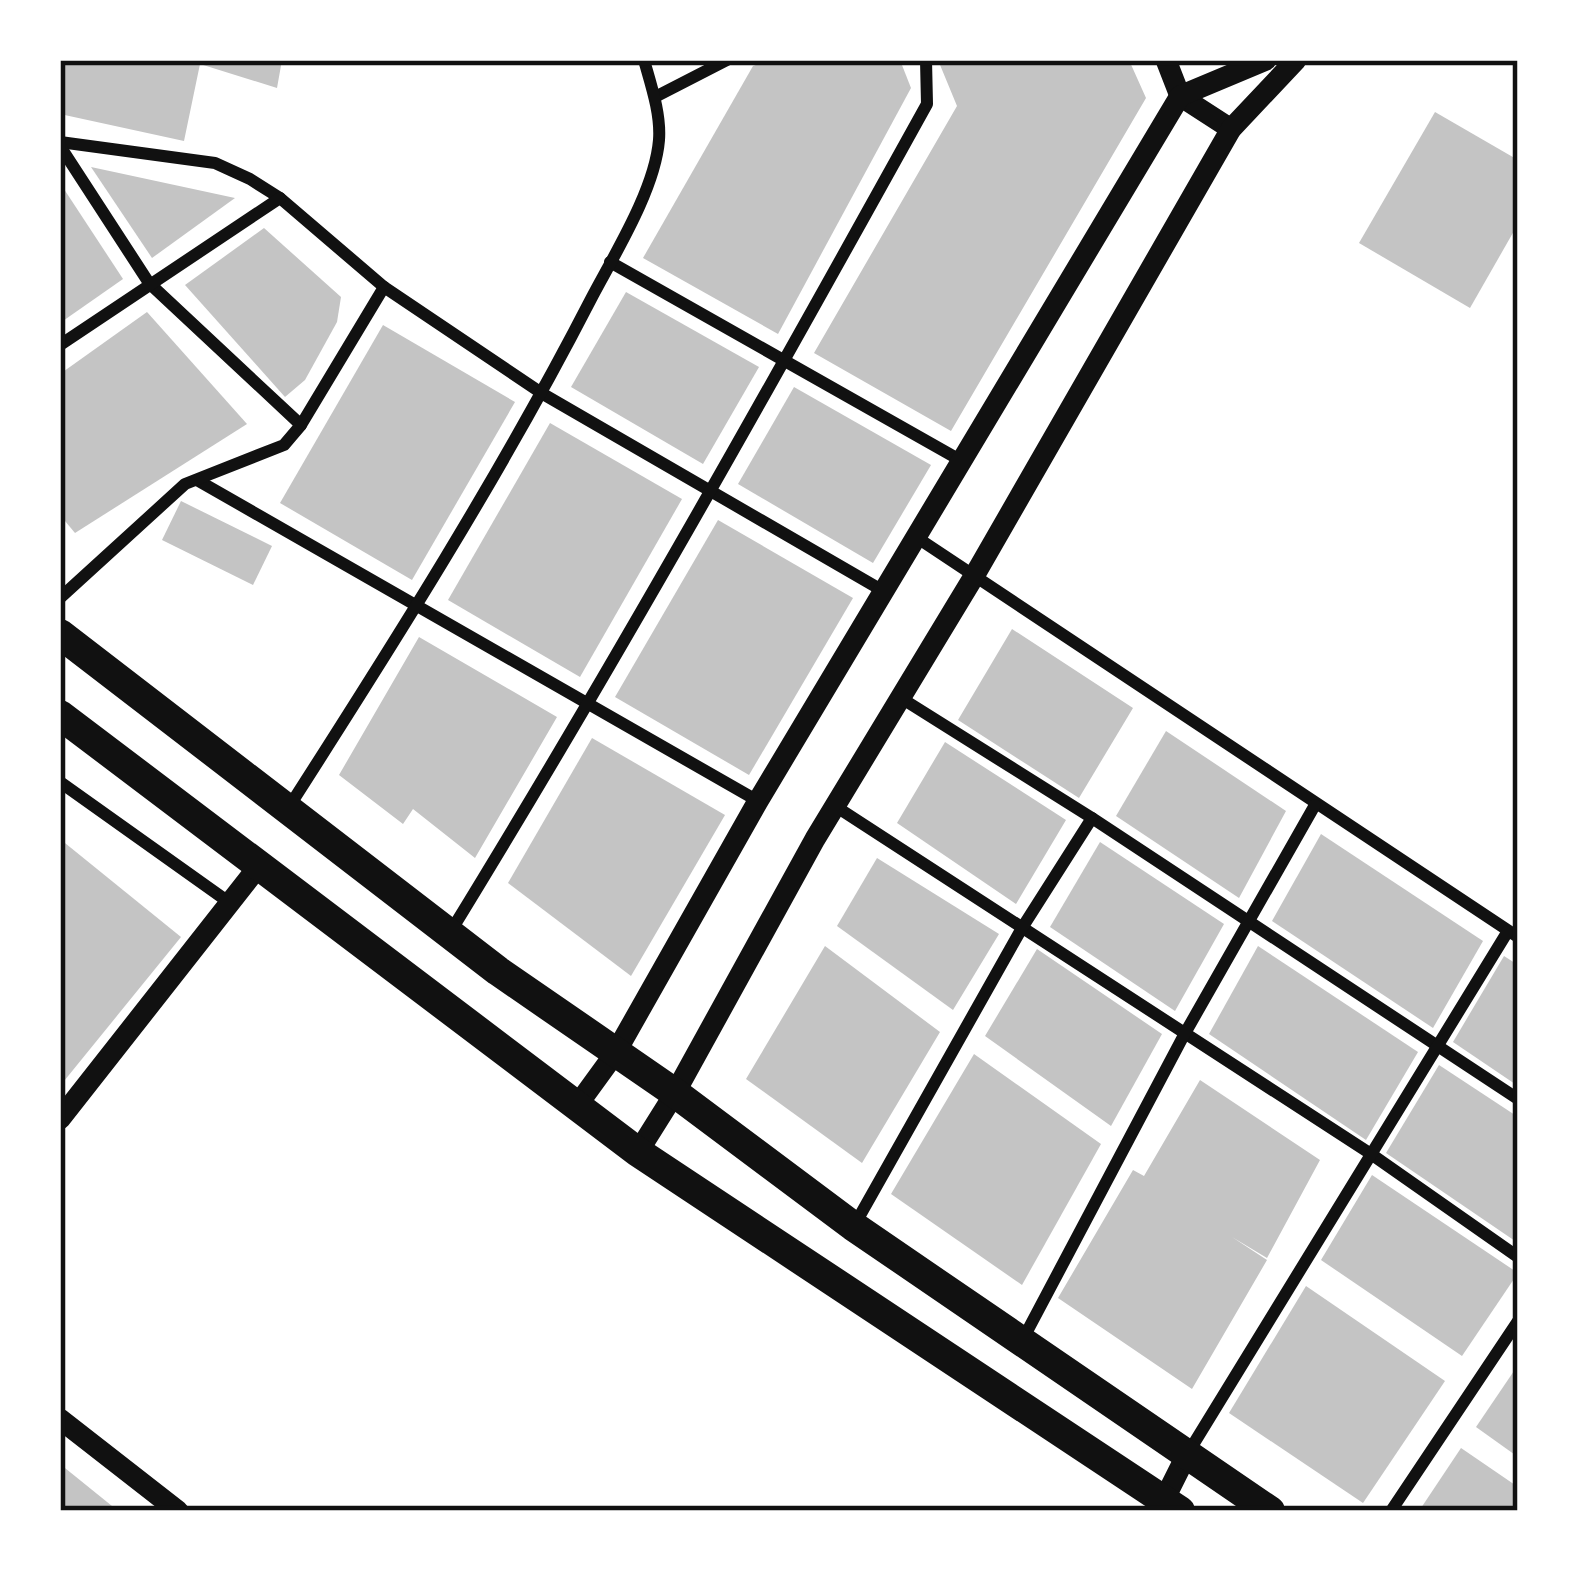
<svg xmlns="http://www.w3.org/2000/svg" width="1578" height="1571" viewBox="0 0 1578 1571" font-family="Rubik,sans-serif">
	<rect width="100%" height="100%" fill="#fff"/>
	<g fill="#c4c4c4">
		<path d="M60,60H282L277,88L200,64L184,141L60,114Z"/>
		<path d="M769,60H900L911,88L778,334L643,258L753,66Z"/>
		<path d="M938,60H1129L1146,98L951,431L814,353L957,106Z"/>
		<path d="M1435,112L1518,160V224L1470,308L1359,243Z"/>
		<path d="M91,167L235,198L152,258Z"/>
		<path d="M60,183L123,279L60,323Z"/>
		<path d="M264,228L341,297L337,322L305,380L285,397L185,285Z"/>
		<path d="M626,292L759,367L703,464L571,387Z"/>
		<path d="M147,312L247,424L75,533L60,515V374Z"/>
		<path d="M383,325L515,402L412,580L280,503Z"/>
		<path d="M794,387L931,465L873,563L738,484Z"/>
		<path d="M550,423L682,499L580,677L448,600Z"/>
		<path d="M181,501L272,546L253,585L162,540Z"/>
		<path d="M718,520L853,598L749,775L615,697Z"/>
		<path d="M1012,629L1133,708L1079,798L958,720Z"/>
		<path d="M419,637L557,717L475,858L413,809L403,824L339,775Z"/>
		<path d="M1166,731L1286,811L1239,898L1116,816Z"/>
		<path d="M592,738L725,815L631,976L508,883Z"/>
		<path d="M945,742L1066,820L1016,904L897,823Z"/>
		<path d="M1321,834L1483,941L1433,1028L1272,921Z"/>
		<path d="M60,839L181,937L60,1086Z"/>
		<path d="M1100,842L1224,924L1175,1011L1050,927Z"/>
		<path d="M877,858L999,934L953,1010L837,926Z"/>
		<path d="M825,946L940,1032L862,1163L746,1079Z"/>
		<path d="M1258,946L1418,1052L1366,1140L1209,1034Z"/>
		<path d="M1037,949L1162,1034L1111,1126L985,1036Z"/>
		<path d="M1504,956L1518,965V1086L1453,1042Z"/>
		<path d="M974,1054L1101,1144L1022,1285L891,1194Z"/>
		<path d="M1439,1065L1518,1117V1243L1386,1153Z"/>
		<path d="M1200,1080L1320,1160L1267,1258L1232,1237L1267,1260L1192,1389L1058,1298L1133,1170L1144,1176Z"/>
		<path d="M1372,1175L1518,1273L1462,1356L1321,1260Z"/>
		<path d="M1306,1286L1445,1381L1363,1503L1229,1413Z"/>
		<path d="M1518,1365V1457L1476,1427Z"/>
		<path d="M1461,1448L1518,1487V1511H1419Z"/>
		<path d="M60,1464L112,1506L108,1511H60Z"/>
	</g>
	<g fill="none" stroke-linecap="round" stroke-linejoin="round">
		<g stroke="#111" stroke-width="12">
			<path d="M655,97L727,60"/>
			<path d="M60,142L215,163L250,179L280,198L384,287L543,394L885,592"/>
			<path d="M60,146L149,283L301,425"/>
			<path d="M610,262L960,460"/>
			<path d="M60,345L280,198"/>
			<path d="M197,480L758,801"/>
			<path d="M916,537L1518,937"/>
			<path d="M60,598L185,484L284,445L301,425L384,287"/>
			<path d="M901,698L1092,818L1518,1099"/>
			<path d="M60,782L230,903"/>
			<path d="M835,806L1371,1154L1518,1257"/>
			<path d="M287,810C394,643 500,476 591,299C614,255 655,190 659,140C661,114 651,85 644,60"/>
			<path d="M451,931C618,659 773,382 927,104L926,60"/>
			<path d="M854,1226L1022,928L1092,818"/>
			<path d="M1022,1341L1184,1035L1315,805"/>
			<path d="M1188,1453L1508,931"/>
			<path d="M1391,1511L1518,1321"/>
		</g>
		<g stroke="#111" stroke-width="21">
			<path d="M1166,60L1180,96L1231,129"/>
			<path d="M576,1107L616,1052L758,801L1180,96L1266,60"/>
			<path d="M60,1119L258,867"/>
			<path d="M638,1152L675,1093L815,839L973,578L1231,129L1296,60"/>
			<path d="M60,1419L178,1511"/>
			<path d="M1159,1510L1187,1454"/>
		</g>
		<g stroke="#111" stroke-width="30">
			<path d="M60,634L498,971L675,1093L853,1226L1270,1511"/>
			<path d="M60,715L638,1152L1180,1511"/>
		</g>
	</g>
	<rect width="1578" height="1571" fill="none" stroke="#ffffff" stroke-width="126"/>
	<rect x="63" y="63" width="1452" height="1445" fill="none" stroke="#111" stroke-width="4.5"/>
</svg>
